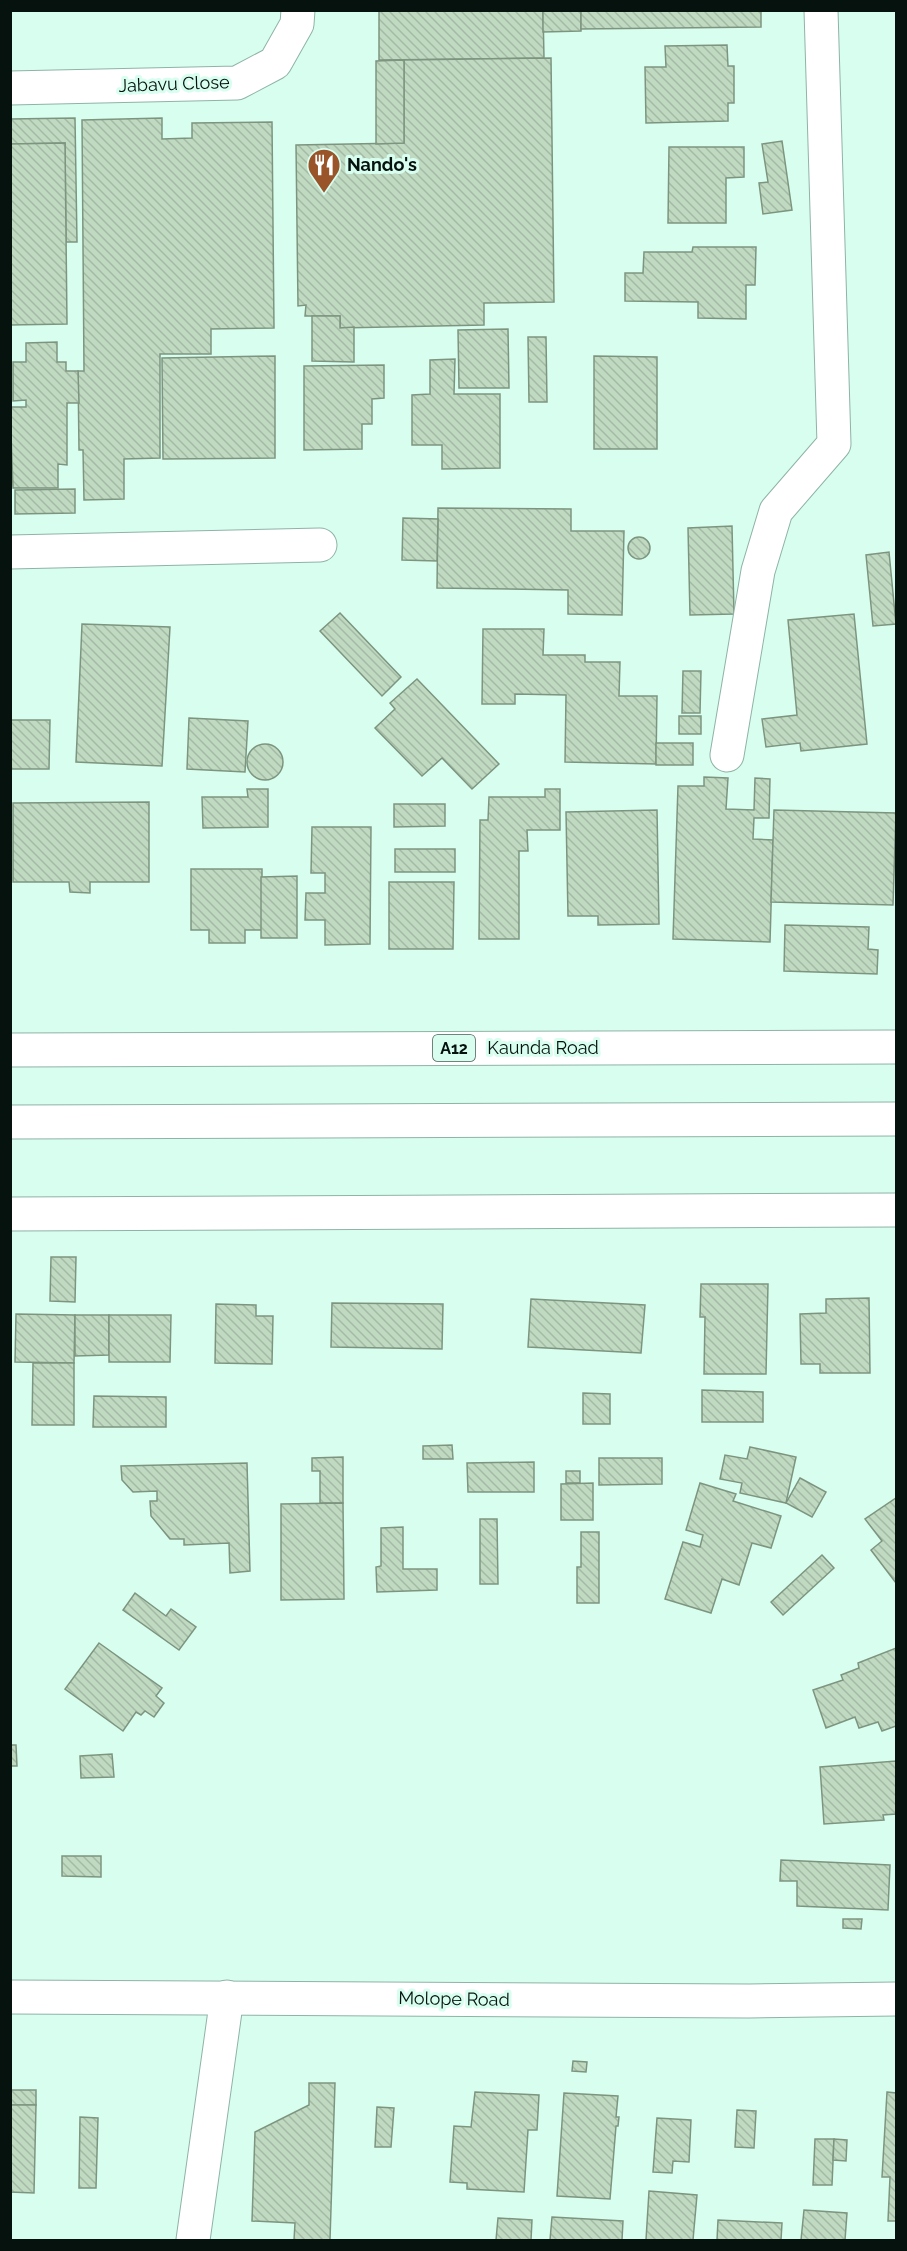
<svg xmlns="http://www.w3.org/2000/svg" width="907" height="2251" viewBox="0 0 907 2251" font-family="Raleway,sans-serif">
	<defs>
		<pattern id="building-back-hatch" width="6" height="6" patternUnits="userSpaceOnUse" patternTransform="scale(1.5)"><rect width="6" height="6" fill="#c0dac2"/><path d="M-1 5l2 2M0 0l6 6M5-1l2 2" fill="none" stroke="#a4baa6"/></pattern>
	</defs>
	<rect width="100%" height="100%" fill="#d8fef0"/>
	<g fill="url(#building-back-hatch)" stroke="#7d957f" stroke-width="1.5">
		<path d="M379,10H543L544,58L379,60Z"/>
		<path d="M543,10H581V31L543,32Z"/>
		<path d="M581,10H761V27L581,29Z"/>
		<path d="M727,45L728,66H734V103H728V121L646,123L645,67H666L665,46Z"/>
		<path d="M551,58L554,302L484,303V325L340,328V316H305L306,305L298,306L296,145L404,143V60Z"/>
		<path d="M404,60V143L376,144V61Z"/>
		<path d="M75,118L77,242H66L65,143L10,144V119Z"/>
		<path d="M162,118V139L192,138V123L272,122L274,328L211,329V354H160V458L124,459V499L84,500L83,450H79L78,371H84L82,120Z"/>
		<path d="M782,141L792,210L763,214L759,183L768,182L762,144Z"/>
		<path d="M65,143L67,324L10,325V144Z"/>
		<path d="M669,147H744V177L726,178V223H668Z"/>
		<path d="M693,247H756L755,285H746V319L698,318V302L625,301V273H643L644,252H692Z"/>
		<path d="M312,316H340V328L354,327V362L312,361Z"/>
		<path d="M508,329L509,388H459L458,330Z"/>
		<path d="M528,337H546L547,402H529Z"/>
		<path d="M57,342V362H66V371H78L79,403H67V465L58,464V488H13L10,407H26V400L13,401V362H26V343Z"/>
		<path d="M275,356V458L163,459L162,358Z"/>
		<path d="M594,356L657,357V449H594Z"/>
		<path d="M455,359L454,394H500V468L442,469V445H412V395L430,394V360Z"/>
		<path d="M384,365V398L372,399V424H362V449L304,450V366Z"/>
		<path d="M75,489V513L15,514V490Z"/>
		<path d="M438,508L571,509V531H624L622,615L568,614V590L437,588Z"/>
		<path d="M403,518L438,519L437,561L402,560Z"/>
		<path d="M732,526L734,614L690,615L688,528Z"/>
		<circle cx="639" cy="548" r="11"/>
		<path d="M889,552L896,624L873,626L866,555Z"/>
		<path d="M340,613L401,677L382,696L320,631Z"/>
		<path d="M854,614L867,744L801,751L800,743L766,747L762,719L797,715L788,620Z"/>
		<path d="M82,624L170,627L162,766L76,762Z"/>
		<path d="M483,629H544L543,655H585V662H620L619,696H657L656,764L565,762L566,695L515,694V704H482Z"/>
		<path d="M683,671H701L700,713H682Z"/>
		<path d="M417,679L499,764L472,789L442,758L422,776L375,728L395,709L390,703Z"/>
		<rect x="679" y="716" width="22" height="18"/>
		<path d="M189,718L248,721L245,772L187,769Z"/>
		<path d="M10,720H50L49,769H10Z"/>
		<rect x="656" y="743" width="37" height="22"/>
		<circle cx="265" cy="762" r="18"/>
		<path d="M704,777L728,778L726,809L754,810L755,778L770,779L769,818H754L753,839L773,840L770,942L673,939L678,786H704Z"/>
		<path d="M247,789H268V827L203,828L202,797H248Z"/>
		<path d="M545,789H560V830H527L528,851H519V939H479L480,820H488L489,797H545Z"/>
		<path d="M149,802V882H90V893L70,892L69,882H13V803Z"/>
		<path d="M394,804H445V826L394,827Z"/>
		<path d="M657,810L659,924L598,925V916H568L566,812Z"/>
		<path d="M774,810L896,813L893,905L771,902Z"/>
		<path d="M312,827H371L370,944L325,945V920H305L306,893H325V873H311Z"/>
		<rect x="395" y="849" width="60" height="23"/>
		<path d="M191,869H262V930H245V943H209V930H191Z"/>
		<path d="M297,876V938H261V877Z"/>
		<path d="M389,882H454L453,949H389Z"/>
		<path d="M785,925L869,927L868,949L878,950L877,974L784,971Z"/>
		<path d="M51,1257H76L75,1302L50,1301Z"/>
		<path d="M701,1284H768L766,1374H704L705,1317H700Z"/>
		<path d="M869,1298L870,1373H820V1364H801L800,1314L826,1313V1299Z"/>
		<path d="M531,1299L645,1305L641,1353L528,1347Z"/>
		<path d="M332,1303L443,1304L442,1349L331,1347Z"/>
		<path d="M216,1304L256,1305V1316H273L272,1364L215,1363Z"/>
		<path d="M16,1314L75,1315L74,1363L15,1362Z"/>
		<path d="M75,1315H109V1355L75,1356Z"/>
		<path d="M109,1315H171L170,1362H109Z"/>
		<path d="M33,1363H74V1425H32Z"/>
		<path d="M702,1390L763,1392V1422H702Z"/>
		<path d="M583,1393L610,1394V1424H583Z"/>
		<path d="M94,1396L166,1397V1427H93Z"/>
		<path d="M452,1445L453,1459H423V1446Z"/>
		<path d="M750,1447L796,1457L786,1503L740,1493L742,1483L720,1479L725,1455L747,1459Z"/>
		<path d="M343,1457V1503H320V1471H312V1458Z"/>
		<path d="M599,1458H662V1484L599,1485Z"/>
		<path d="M534,1462V1492H468L467,1463Z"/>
		<path d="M247,1463L250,1571L230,1573L229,1543L184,1545V1539H170L151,1516L150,1501H157V1491L133,1492L122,1480L121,1466Z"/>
		<rect x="566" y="1471" width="14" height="12"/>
		<path d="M800,1478L826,1492L812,1517L786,1503Z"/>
		<path d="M593,1483V1520H561V1484Z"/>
		<path d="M700,1483L736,1494L733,1501L781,1516L771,1548L752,1543L739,1585L722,1579L711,1613L665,1599L683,1542L700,1547L703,1535L686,1530Z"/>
		<path d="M896,1498V1583L871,1550L882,1541L865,1519Z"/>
		<path d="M343,1503L344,1599L281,1600V1504Z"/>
		<path d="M480,1519H497L498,1584H480Z"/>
		<path d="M403,1527V1569H437V1590L377,1592L376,1567L381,1566V1528Z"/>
		<path d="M581,1532H599V1603H577V1567H581Z"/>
		<path d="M822,1555L834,1568L783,1615L771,1602Z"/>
		<path d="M135,1593L166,1616L171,1609L196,1627L179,1650L123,1610Z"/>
		<path d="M99,1643L162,1688L156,1696L164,1703L154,1717L145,1711L141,1715L136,1712L123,1731L65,1689Z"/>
		<path d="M896,1648V1726L882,1731L878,1722L859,1728L855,1717L826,1728L813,1690L843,1680L841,1675L859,1668L858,1663Z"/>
		<path d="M10,1745H16L17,1766H10Z"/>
		<path d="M112,1754L114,1777L81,1778L80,1756Z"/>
		<path d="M896,1761V1814L883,1815L884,1820L824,1824L820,1767Z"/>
		<path d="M62,1856H101V1877L62,1876Z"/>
		<path d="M781,1860L890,1865L888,1910L797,1906V1881H780Z"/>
		<path d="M843,1919H862L861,1929L843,1928Z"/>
		<path d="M573,2061L587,2062L586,2072L572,2071Z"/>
		<path d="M309,2083H335L330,2240H294L295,2223L252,2221L255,2132L309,2105Z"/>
		<rect x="10" y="2090" width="26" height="15"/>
		<path d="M475,2092L539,2095L537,2130H528L524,2192L467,2189V2183L450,2182L454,2126L471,2127Z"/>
		<path d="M887,2092L896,2093V2221H888L890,2177H882Z"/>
		<path d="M564,2093L618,2096L616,2117H619L618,2126H616L610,2199L557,2196Z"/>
		<path d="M10,2105H36L34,2193L10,2192Z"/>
		<path d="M377,2107L394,2108L391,2147H375Z"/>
		<path d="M737,2110L756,2111L754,2148L735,2147Z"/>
		<path d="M80,2117L98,2118L96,2188H79Z"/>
		<path d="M657,2118L691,2120L689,2162L673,2161L672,2173L653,2172Z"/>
		<path d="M815,2139H834L832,2185H813Z"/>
		<path d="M834,2139L847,2140L846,2161L833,2160Z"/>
		<path d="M649,2191L697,2195L693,2240H646Z"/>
		<path d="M804,2210L847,2213L845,2240H801Z"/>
		<path d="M552,2217L623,2221L622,2240H550Z"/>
		<path d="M498,2218L532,2220L531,2240H496Z"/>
		<path d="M718,2220L782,2223L781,2240H717Z"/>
	</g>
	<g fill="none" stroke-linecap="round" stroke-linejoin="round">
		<g stroke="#8fb3a6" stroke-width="35">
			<g id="minor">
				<path d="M10,88L237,83L275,63L297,24L298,10"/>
				<path d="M10,552L320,545"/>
				<path d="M727,755L758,571L776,511L834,444L821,10"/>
				<path d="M10,1214L896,1210"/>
				<path d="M10,1997L749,2001L896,1999"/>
				<path d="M193,2240L227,1997"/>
			</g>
		</g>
		<g stroke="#8fb3a6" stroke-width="35">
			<g id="major">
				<path d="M10,1050L896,1047"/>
				<path d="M10,1122L896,1119"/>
			</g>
		</g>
		<use href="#minor" stroke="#fff" stroke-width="33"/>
		<use href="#major" stroke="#fff" stroke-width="33"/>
	</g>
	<defs>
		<g id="restaurant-pin" transform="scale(1.725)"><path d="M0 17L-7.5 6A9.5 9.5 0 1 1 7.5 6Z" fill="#995429" stroke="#d8fef0"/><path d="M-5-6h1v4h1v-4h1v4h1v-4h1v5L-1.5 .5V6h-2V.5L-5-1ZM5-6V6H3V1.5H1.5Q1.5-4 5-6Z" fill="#fff"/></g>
	</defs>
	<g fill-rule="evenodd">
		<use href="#restaurant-pin" x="324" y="165"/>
	</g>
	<g text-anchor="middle" stroke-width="6" stroke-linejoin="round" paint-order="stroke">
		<rect fill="#d8fef0" stroke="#445952" stroke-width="1.5" x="433" y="1035" width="42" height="26" rx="4.5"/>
		<g font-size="16" font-weight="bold" fill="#05120e">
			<text x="454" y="1054">A12</text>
		</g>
		<g font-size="18" fill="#05120e" stroke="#d8fef0">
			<text transform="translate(174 84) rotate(-2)" y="6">Jabavu Close</text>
			<text x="543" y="1054">Kaunda Road</text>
			<text transform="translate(454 1999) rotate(1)" y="6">Molope Road</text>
		</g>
		<g font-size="18" font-weight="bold" fill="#05120e" stroke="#d8fef0" text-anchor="start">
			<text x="347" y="171">Nando's</text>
		</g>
	</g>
	<rect width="907" height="2251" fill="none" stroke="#05120e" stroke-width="24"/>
</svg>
